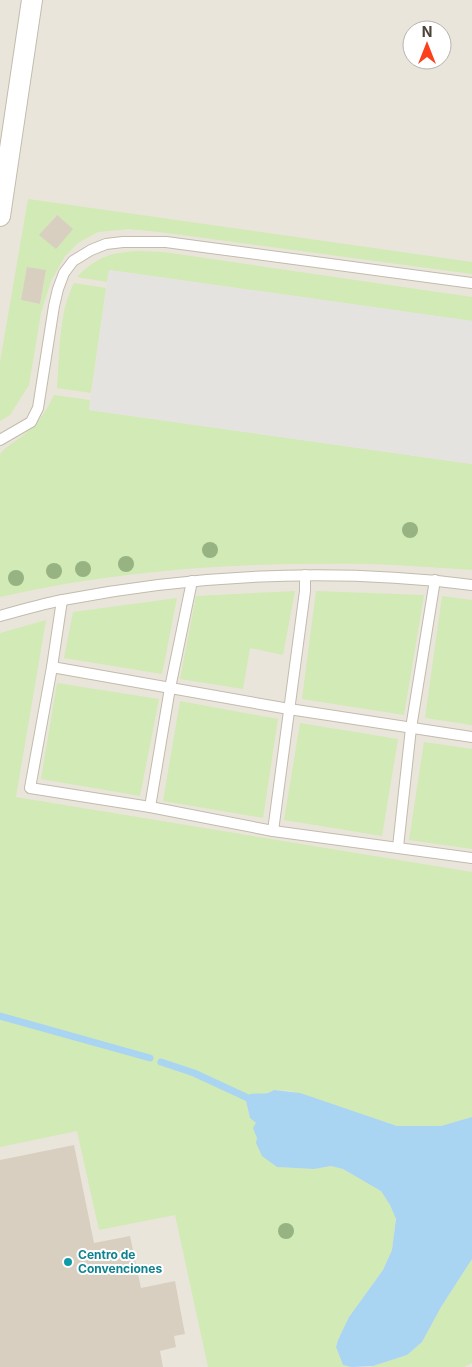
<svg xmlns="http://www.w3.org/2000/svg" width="472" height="1367" viewBox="0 0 472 1367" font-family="Inter,sans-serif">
	<rect width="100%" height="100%" fill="#f6f3ec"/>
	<path fill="#eae5da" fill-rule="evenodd" d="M0,0H472V1367H0ZM412,30H442V60H412Z"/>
	<g fill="#d2eab5" fill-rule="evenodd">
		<path d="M28,199L472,262V274L159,232L129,229L98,232L78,243L65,256L51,281L41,313L29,385L10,415L0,421V362ZM56,215L72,229L40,235ZM28,267L46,271L40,304L21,300Z"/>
		<path d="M140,251L164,252L472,297V321L109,270L107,282L77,277C97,256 113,252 140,251Z"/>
		<path d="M74,283L106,288L91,393L57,388C60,354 58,314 74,283Z"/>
		<path d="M54,395L90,400L89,410L472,464V570C438,568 404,565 370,564C246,562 121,569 0,597V454C8,444 19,440 28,431C40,421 47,409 54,395Z"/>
		<path d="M295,591L283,655L250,648L243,689L180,679L196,596Z"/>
		<path d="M316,591L424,595L404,715L302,699Z"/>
		<path d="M442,596L472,600V725L425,718Z"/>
		<path d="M177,598L162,674L64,658L73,612Z"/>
		<path d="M46,620L16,797L472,872V1117L441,1126H397L291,1091L274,1090L269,1093L262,1095H250L246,1101L250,1118L256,1123L260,1152L277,1167L314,1169L331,1166L343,1169L381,1191L390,1205L396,1219L392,1250L383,1270L349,1317L338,1340L336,1347L343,1365L351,1367H208L175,1215L99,1230L77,1131L0,1147V633Z"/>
		<path d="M57,683L159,699L140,796L41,779Z"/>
		<path d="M180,701L278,719L263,818L163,801Z"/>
		<path d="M300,723L398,739L382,836L284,820Z"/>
		<path d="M424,742L472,749V849L409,840Z"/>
		<path d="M472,1259V1363L464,1367H370L407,1355L422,1342L441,1307Z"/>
	</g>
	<path fill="#e5e3e0" d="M109,270L472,321V464L89,410Z"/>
	<path fill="#a9d4f2" d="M274,1090L300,1093L397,1126H441L472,1117V1259L441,1307L422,1342L407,1355L373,1366L351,1367L343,1365L336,1347L338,1340L349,1317L383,1270L392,1250L396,1219L390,1205L381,1191L343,1169L331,1166L314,1169L277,1167L262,1156L256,1143L257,1138L253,1128L256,1123L250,1118L246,1101L250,1094C259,1092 265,1096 274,1090Z"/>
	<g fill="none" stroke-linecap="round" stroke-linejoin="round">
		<g stroke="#a9d4f2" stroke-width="7">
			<path d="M0,1016L150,1058"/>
			<path d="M161,1062L194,1073L248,1098"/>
		</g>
	</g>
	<g fill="#d8cfc1">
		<path d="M57,215L73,229L56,249L39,235Z"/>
		<path d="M27,267L46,270L40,304L21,300Z"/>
		<path d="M74,1145L94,1243L130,1236L141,1288L175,1281L185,1334L174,1336L176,1347L160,1351L163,1367H0V1160Z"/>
	</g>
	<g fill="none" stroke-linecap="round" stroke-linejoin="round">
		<g stroke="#c2bbae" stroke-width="12">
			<g id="lane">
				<path d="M0,440L31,422L38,408L54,306L58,289L64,273L73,261L91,250L106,244L123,242H166L472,283"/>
				<path d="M62,600L52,667L30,788L150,807L273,831L472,858"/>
				<path d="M0,616C21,610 42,604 63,600C198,574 336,568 472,585"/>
				<path d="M52,667L289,709L472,737"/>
				<path d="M150,807L170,688L192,581"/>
				<path d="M273,831L305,591V575"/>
				<path d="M398,847L411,728L435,580"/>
			</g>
		</g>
		<g stroke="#c2bbae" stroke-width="22">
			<path id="street" d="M0,216L32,0"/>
		</g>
		<use href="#lane" stroke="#fff" stroke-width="10"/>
		<use href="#street" stroke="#fff" stroke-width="20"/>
	</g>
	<g fill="#97b381">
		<circle cx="410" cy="530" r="8"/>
		<circle cx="210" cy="550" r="8"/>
		<circle cx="126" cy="564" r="8"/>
		<circle cx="83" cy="569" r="8"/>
		<circle cx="54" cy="571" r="8"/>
		<circle cx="16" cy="578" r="8"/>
		<circle cx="286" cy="1231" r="8"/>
	</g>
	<circle fill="#0f9aa8" stroke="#fff" stroke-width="2" cx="68" cy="1262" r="5"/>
	<g text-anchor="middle" stroke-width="4" stroke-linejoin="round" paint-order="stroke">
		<g font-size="12" font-weight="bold" fill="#0d838f" stroke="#fff" text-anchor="start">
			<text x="78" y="1259">Centro de<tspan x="78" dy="14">Convenciones</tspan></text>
		</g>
	</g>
	<g transform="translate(427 45)"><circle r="24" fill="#ffffff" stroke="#b7b4b0"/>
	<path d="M0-4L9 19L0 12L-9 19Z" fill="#fc3f1d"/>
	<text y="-8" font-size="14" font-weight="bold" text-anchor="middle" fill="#4b4439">N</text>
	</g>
</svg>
